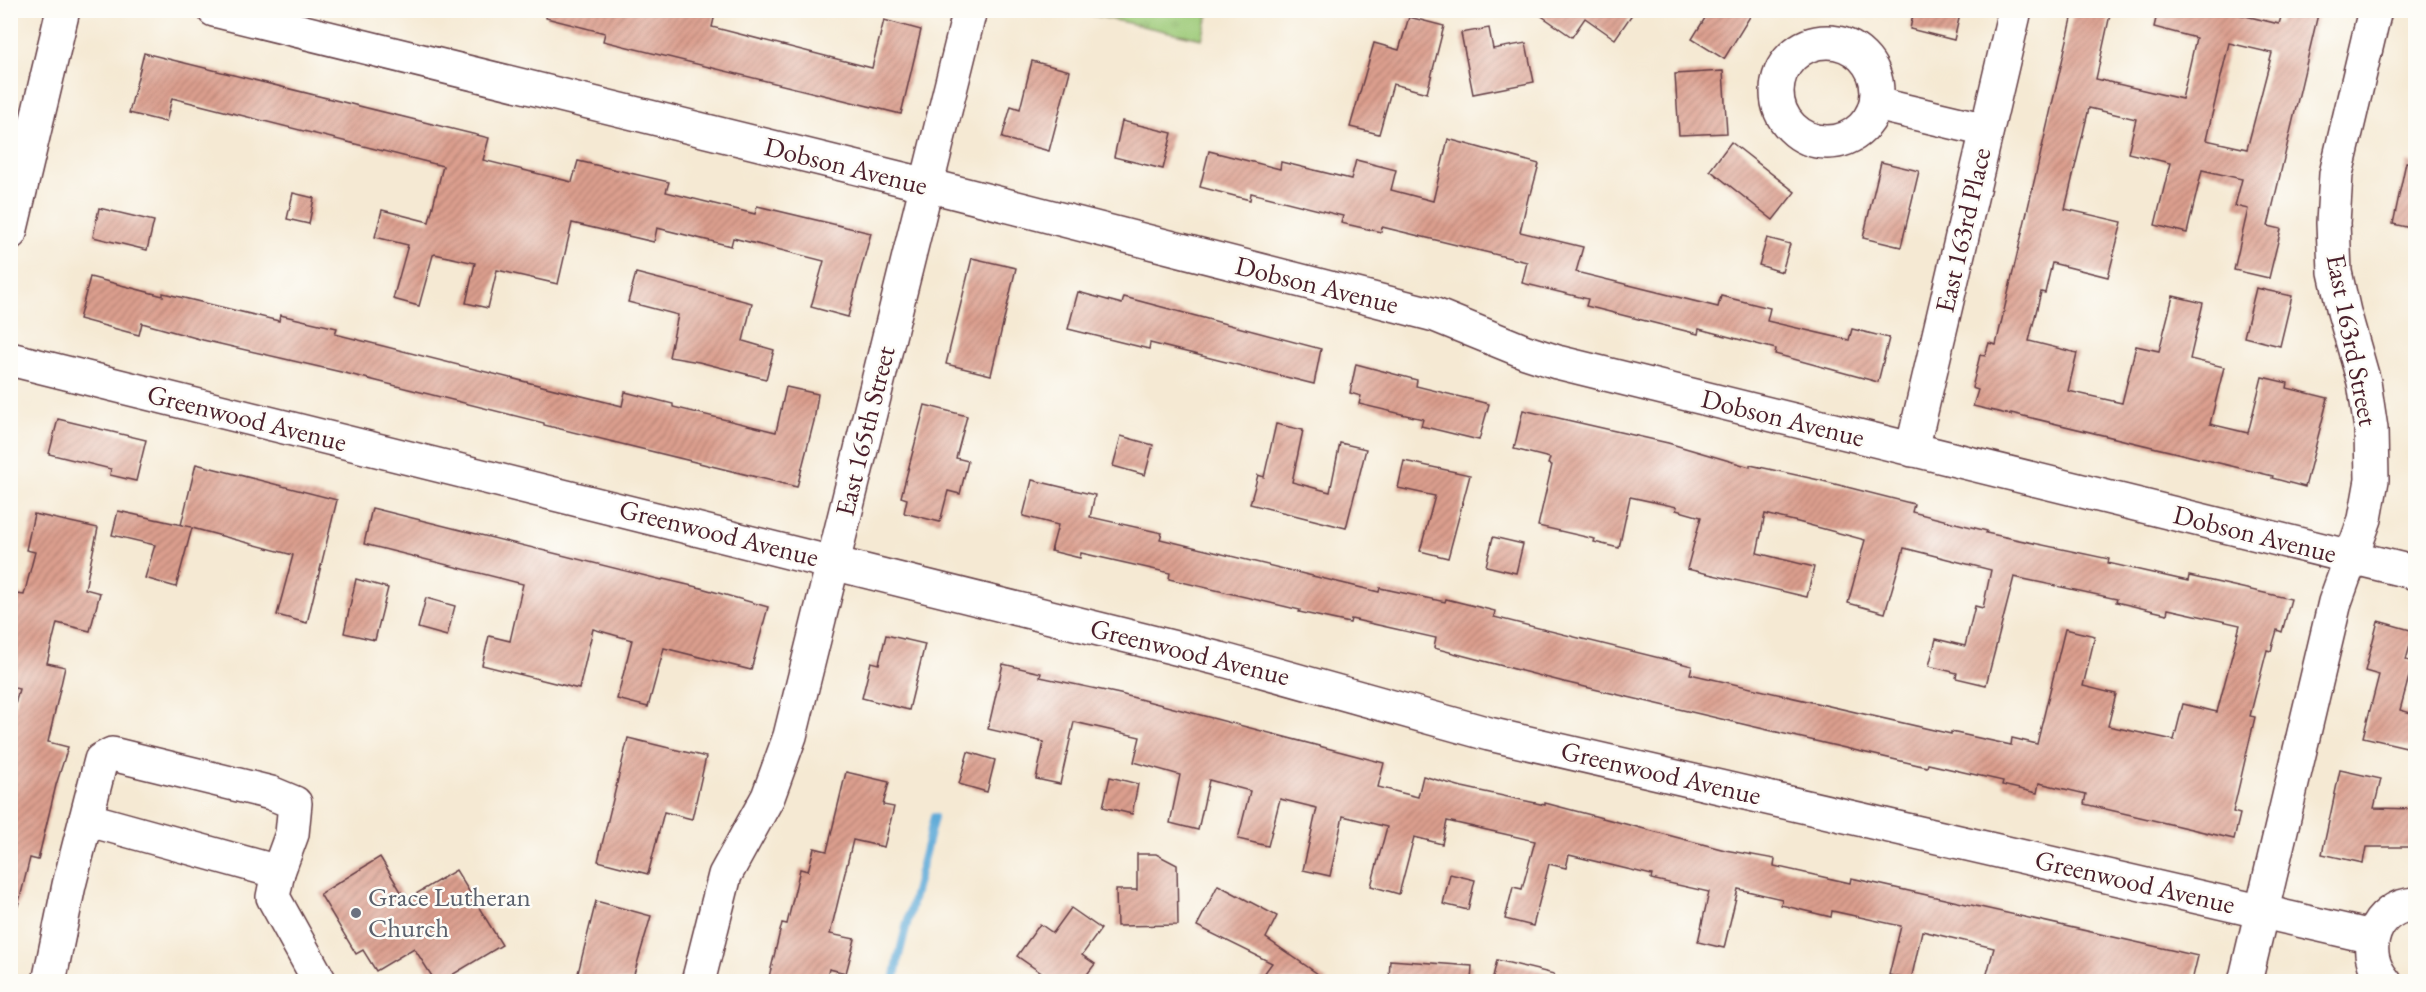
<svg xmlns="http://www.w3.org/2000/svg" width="2426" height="992" viewBox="0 0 2426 992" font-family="'EB Garamond',serif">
	<defs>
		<pattern id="park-tufts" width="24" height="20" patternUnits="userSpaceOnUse" patternTransform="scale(1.5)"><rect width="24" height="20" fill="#9dca78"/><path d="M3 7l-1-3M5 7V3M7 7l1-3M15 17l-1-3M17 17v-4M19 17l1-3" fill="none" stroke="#89ad68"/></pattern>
		<pattern id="building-hatch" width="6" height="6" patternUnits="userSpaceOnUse" patternTransform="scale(1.5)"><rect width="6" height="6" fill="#dc9f8e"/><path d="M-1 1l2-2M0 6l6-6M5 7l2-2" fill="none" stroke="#b48174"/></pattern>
	</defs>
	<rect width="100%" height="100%" fill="#fdfcf7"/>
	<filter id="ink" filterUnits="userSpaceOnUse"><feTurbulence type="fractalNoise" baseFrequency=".0167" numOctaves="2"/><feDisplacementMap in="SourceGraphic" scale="12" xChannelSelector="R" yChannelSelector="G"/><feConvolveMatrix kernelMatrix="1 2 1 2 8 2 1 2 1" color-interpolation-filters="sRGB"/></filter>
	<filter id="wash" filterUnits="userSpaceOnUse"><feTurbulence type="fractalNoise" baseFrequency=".008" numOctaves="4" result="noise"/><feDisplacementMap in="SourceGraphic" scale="24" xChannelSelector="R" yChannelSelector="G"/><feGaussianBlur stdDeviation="1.35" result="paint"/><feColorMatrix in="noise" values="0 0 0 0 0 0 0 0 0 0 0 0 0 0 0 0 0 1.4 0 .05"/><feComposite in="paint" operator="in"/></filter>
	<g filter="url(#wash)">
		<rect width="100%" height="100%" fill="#f5e9d3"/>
		<path fill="url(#park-tufts)" stroke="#747452" stroke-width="1.5" d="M1083,10H1209V11L1202,39L1082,13Z"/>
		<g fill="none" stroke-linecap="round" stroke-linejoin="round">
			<path stroke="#60abd8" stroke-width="8" d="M894,982L898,959L934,817"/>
		</g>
		<g id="blocks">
			<g fill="url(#building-hatch)" fill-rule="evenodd">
				<path d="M547,10H716L712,27L872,68L884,20L921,30L901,114L603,41L605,33L546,18Z"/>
				<path d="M1533,10H1635L1615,39L1585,18L1572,37Z"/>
				<path d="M1710,10H1754L1724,59L1692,39Z"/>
				<path d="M1914,10H1961L1954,40L1910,29Z"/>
				<path d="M2074,10H2111L2096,79L2182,99L2196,38L2154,27L2158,10H2221L2279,24L2283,10H2319L2268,226L2281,229L2269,278L2234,270L2248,209L2235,206L2242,179L2202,170L2187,233L2155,225L2170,163L2128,153L2136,119L2089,108L2065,209L2122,222L2108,277L2052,263L2045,293L2041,292L2029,341L2077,353L2068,391L2122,403L2136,346L2159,351L2173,296L2203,303L2190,359L2224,367L2210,424L2248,433L2262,377L2288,383L2287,388L2328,398L2305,487L2272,478L2273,476L2011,413V415L1973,406L1978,390L1972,388L1980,355L1985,356L1989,343L1996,345ZM2229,43L2272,53L2247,149L2206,140Z"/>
				<path d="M1409,17L1444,26L1427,93L1393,84L1379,134L1350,127L1374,43L1399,50Z"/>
				<path d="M1489,28L1493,49L1526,43L1534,82L1473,94L1461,33Z"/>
				<path d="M144,53L489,138L483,160L572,182L578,161L669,182L666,192L755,214L757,206L871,233L848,317L811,307L824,261L733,238L731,246L657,228L654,242L572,223L558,284L497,270L488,308L466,303L475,263L435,254L433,255L419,306L393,299L408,245L375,237L382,210L429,222L443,166L172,98L166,122L129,113Z"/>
				<path d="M1032,61L1070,71L1049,151L1002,138L1011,106L1020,109Z"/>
				<path d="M1723,71L1727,133L1679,135L1675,74Z"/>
				<path d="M1122,121L1172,133L1163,169L1114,157Z"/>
				<path d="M1448,139L1539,164L1531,194H1529L1520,232L1583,247L1576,272L1718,307L1721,296L1770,308L1767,321L1849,340L1852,329L1889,338L1878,382L1775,354L1776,349L1699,329L1698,334L1586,306L1588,299L1522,283L1527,262L1382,227L1381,232L1341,223L1343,216L1251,193L1250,200L1200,187L1209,151L1280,169L1281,162L1351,179L1356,160L1396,170L1391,190L1433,201Z"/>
				<path d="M1731,142L1795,192L1773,220L1710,170Z"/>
				<path d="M1881,162L1919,171L1901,247L1863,238Z"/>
				<path d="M2406,162L2415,163V229L2393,224Z"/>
				<path d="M293,193L314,198L309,224L287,219Z"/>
				<path d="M99,208L154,221L147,250L93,237Z"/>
				<path d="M1767,238L1790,244L1782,272L1759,265Z"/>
				<path d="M972,258L1016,268L991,375L946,364Z"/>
				<path d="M636,273L752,303L743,341L774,350L766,379L699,362L669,357L678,315L628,302Z"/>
				<path d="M90,277L163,296V293L279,321L280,315L337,328L335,334L622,406L625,392L673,404V407L776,432L786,387L818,394L814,421L797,487L544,425V423L341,372L203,340L142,323L139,335L79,319Z"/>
				<path d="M2256,288L2292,296L2280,346L2244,337Z"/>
				<path d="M1078,292L1122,304L1124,297L1321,349L1314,384L1150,343L1149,349L1068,329Z"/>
				<path d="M1356,364L1417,380L1416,386L1489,404L1479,440L1421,426L1423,419L1359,404L1361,396L1350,393Z"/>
				<path d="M925,405L967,416L956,458L968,461L960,494L948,491L940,522L904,513L907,499L901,497Z"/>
				<path d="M1523,410L1668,443L1750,467V465L1819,480L1914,504L1912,512L1987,531L1986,533L2109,559L2108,563L2188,581L2189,576L2291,599L2282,632L2277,630L2271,651L2267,650L2250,716L2255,717L2233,812L2240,814L2234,839L2084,804L2086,794L2039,783L2037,793L2002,785L2003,781L1928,764L1927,767L1751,726L1564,682L1434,648L1436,638L1351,619L1350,623L1299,612L1300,610L1169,579L1170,573L1081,553L1080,558L1051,551L1058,525L1023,516L1032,480L1095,495L1090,517L1162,533L1160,539L1379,592L1380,588L1445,602L1446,599L1495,611L1494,617L1692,666L1690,674L1951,734V732L2011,745L2012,738L2037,744L2065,629L2095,636L2083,686L2116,694L2108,726L2174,740L2183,704L2217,712L2240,625L2168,609L2167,614L2116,602L2117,599L2014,577L1986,685L1956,678L1957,673L1929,666L1936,639L1965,646L1975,606L1983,608L1991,570L1904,548L1885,613L1848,603L1865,540L1798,522L1765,514L1757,553L1814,567L1807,597L1687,569L1701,517L1676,510L1677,507L1630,497L1619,548L1594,542L1595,539L1538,526L1552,465L1548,464L1550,458L1514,449Z"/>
				<path d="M58,419L146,440L136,481L110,475L111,469L49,454Z"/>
				<path d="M1276,424L1303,430L1292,482L1330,492L1340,443L1366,449L1346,528L1250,504L1258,475L1264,477Z"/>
				<path d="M1121,436L1153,445L1145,475L1113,466Z"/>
				<path d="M1404,461L1470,475L1448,558L1420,551L1435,496L1398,488Z"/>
				<path d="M196,464L337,500L307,623L277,615L293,555L192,528L176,587L145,578L155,545L112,535L118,511L191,527L181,525Z"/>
				<path d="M372,508L662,580L663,579L701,588L768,607L751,670L664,648L648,707L617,699L632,640L593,629L579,689L482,665L489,636L510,641L523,584L364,544Z"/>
				<path d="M34,514L98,528L85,589L100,593L90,631L57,623L47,663L65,667L48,742L68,747L56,785L38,860L30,858L18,906L10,905V724L19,689L10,687V616L17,594L24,595L35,552L26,550Z"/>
				<path d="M1493,537L1523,544L1516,573L1486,566Z"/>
				<path d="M356,579L388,588L375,640L344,633Z"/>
				<path d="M426,598L455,606L447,636L418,628Z"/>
				<path d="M2378,621L2414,631L2406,660L2413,662L2400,710L2415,714V749L2363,737L2379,675L2365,671Z"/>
				<path d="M886,635L925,644L909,710L862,698L871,662L879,664Z"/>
				<path d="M1003,664L1041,673L1040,677L1120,694L1384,763L1378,787L1418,797L1423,776L1462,787L1545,805V803L1725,850L1775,859L1774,866L1850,883L1851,878L2198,956L2192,981H2054L2018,974L2016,981H1985L1994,948L1922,931L1911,980L1889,975L1901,926L1832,911L1831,917L1781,905L1782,899L1738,889L1724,948L1698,942L1709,892L1651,879L1652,875L1569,855L1566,868L1549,864L1533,926L1505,919L1513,887L1522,889L1535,841L1447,821L1442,844L1414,837L1399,894L1371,886L1387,827L1343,816L1330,876L1303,870L1317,808L1280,799L1268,846L1238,839L1250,791L1209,780L1198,830L1170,823L1180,775L1134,762L1140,737L1074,722L1060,784L1036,779L1044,742L988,729Z"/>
				<path d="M628,738L706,757L692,819L664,812L648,874L598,861Z"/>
				<path d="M968,752L995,760L987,792L959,784Z"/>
				<path d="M2340,770L2381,779L2374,808L2415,809V847H2366L2363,863L2322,854Z"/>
				<path d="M846,772L889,782L883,805L894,807L884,847L853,840L830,934L855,939L846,973L829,969L826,981H768L782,923L787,924L800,869L808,871L814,848L827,851Z"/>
				<path d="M1110,777L1138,784L1132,814L1103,807Z"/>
				<path d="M1137,854H1156L1177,865L1178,925L1117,926L1116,890H1137Z"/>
				<path d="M380,857L406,900L456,870L502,945L442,981H435L414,948L376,971L363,950L356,954L320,894Z"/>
				<path d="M1450,874L1475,880L1468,910L1443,904Z"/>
				<path d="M1218,885L1277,916L1266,938L1328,981H1259L1272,963L1197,926Z"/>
				<path d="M596,901L651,916L632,981H576Z"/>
				<path d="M1071,908L1101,929L1082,955L1095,964L1082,981H1053L1017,956L1040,924L1053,933Z"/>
				<path d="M1390,960L1472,966L1471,981H1389Z"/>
				<path d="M1497,960L1554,974L1553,981H1492Z"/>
			</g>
		</g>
	</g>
	<g filter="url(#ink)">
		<use href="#blocks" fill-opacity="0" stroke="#643d44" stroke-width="1.5"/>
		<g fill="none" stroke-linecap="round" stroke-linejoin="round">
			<g stroke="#643d44" stroke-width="36">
				<g id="minor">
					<path d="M214,10L927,185L1435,315L1526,352L1557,362L2416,573"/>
					<circle cx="1827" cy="92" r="50"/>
					<path d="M1876,104L1986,130"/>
					<path d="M10,233L63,10"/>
					<path d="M10,359L1220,659L1489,734L2372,937"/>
					<path d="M1912,450L2015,10"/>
					<path d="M86,819L278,872"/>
					<path d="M49,982L69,885L101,760L112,754L271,793L295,803L292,834L278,872L273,897L320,982"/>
					<path d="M698,982L725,875L768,797L790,736L970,10"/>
					<path d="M2245,982L2335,602L2365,519L2372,480L2371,429L2364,382L2344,312L2335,272L2333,223L2336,174L2375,10"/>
					<path d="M2385,982C2358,952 2374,906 2416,904"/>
				</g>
			</g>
			<use href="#minor" stroke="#fff" stroke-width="33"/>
		</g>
	</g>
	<circle fill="#6b7280" stroke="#fdfcf7" stroke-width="2" cx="356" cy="913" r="6"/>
	<g text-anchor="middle" stroke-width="5" stroke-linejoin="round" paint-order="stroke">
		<g font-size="27" fill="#4a1f2b" stroke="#fdfcf7">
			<text transform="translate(846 166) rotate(14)" y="9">Dobson Avenue</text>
			<text transform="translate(1963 230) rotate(-77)" y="9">East 163rd Place</text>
			<text transform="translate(1317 285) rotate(14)" y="9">Dobson Avenue</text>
			<text transform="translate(2352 340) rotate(79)" y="9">East 163rd Street</text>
			<text transform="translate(247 418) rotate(14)" y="9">Greenwood Avenue</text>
			<text transform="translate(1783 418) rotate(14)" y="9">Dobson Avenue</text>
			<text transform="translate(865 431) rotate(-76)" y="9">East 165th Street</text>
			<text transform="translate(719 533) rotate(14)" y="9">Greenwood Avenue</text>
			<text transform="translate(2255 534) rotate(14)" y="9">Dobson Avenue</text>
			<text transform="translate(1190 652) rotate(14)" y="9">Greenwood Avenue</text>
			<text transform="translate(1661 773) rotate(13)" y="9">Greenwood Avenue</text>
			<text transform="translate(2135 882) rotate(13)" y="9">Greenwood Avenue</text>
		</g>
		<g font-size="27" fill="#5b616d" stroke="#fdfcf7" text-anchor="start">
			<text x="368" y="906">Grace Lutheran<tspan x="368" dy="31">Church</tspan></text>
		</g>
	</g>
	<rect width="2426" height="992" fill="none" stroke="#fdfcf7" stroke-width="36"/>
</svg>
